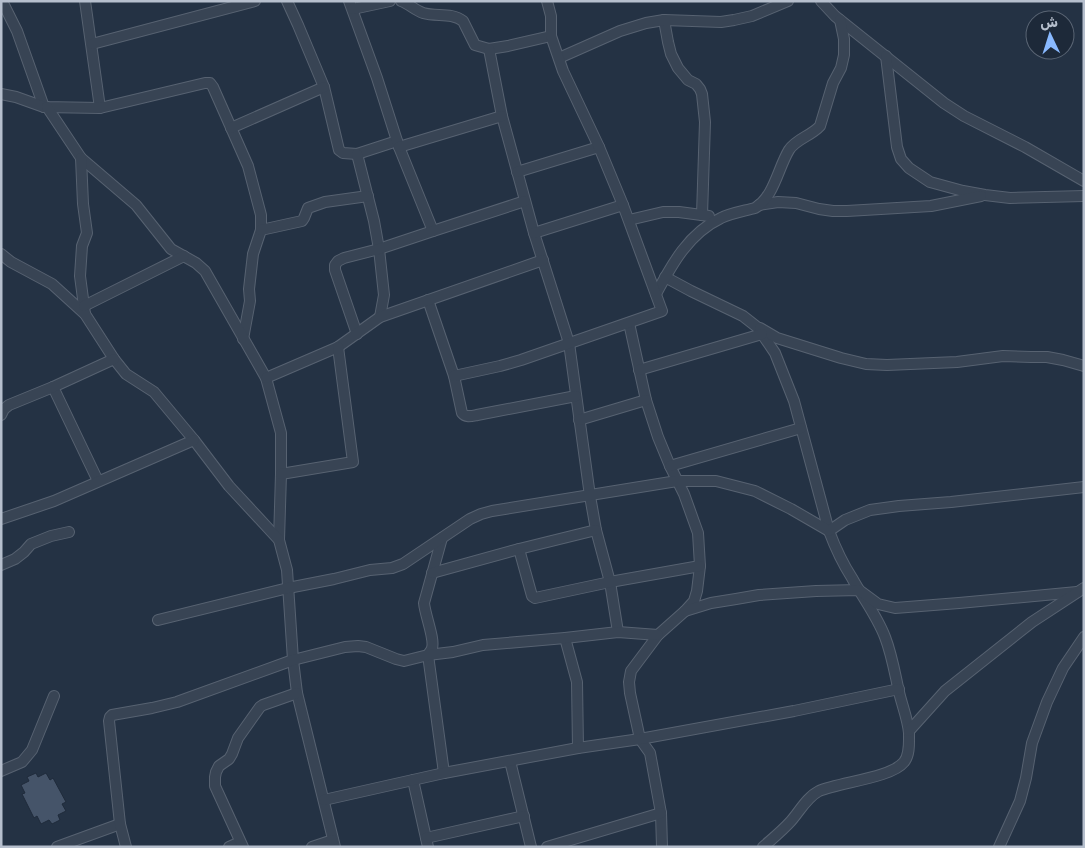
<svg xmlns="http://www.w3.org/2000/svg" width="1085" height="848" viewBox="0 0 1085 848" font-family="Rubik,'Noto Naskh Arabic',sans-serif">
	<rect width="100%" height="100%" fill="#243244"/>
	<path fill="#455469" stroke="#1f2b3b" d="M36,773L38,777L46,773L50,780L53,778L66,802L62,804L66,811L58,815L60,820L52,824L49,820L41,824L37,816L34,818L22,794L25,793L21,785L29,781L27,777Z"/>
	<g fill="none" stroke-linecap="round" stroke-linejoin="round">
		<g stroke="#576271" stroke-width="12">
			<g id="minor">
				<path d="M2,1L17,31L44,107"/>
				<path d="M85,1L100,108"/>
				<path d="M287,1L298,25L324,87L339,150L343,153L357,154L397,141"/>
				<path d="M349,1L377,78L399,147L433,231"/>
				<path d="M401,1C409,4 415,10 423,13C437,17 451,12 463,21L475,45L489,49L508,46L551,36"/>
				<path d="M821,1L835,16L944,103L964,116L1025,147L1084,181"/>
				<path d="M353,9L390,1"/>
				<path d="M664,20L668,42L671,54L678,68L688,80L696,84L700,89L702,94L705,122L702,215"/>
				<path d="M92,44L255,1"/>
				<path d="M489,49L502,116L534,233L569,343L590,496L596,530L610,582L618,632"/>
				<path d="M886,56L897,147L901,159L909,168L930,182L963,191L985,195L1010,198L1084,196"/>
				<path d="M559,58L620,31L646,23L664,20L721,22L734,20L752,16L788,1"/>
				<path d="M1,94L16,97L44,107L100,108L205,83H210L213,87L248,166L261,215V230L253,254L249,289L250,301L243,339"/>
				<path d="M47,107L81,158L136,205L171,249L196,263L205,271L266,378L281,433V474L279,540"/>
				<path d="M231,128L324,87"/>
				<path d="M399,147L502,116"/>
				<path d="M357,154L374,221L379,249L384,295L380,317"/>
				<path d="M81,158L83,204L87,233L82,246L80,276L85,314"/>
				<path d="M517,172L599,147"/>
				<path d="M759,205L778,202L796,203L819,209L833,211H847L931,206L981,196"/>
				<path d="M629,220L663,212H679L709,216"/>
				<path d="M261,230L302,221L304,218L308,208L325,202L368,196"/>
				<path d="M534,233L623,205"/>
				<path d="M1,254L11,262L52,284L85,314L114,359L126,374L154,392L194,440L229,486L279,540L287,570L293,660L297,693L335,847"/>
				<path d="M665,277L691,291L743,316L757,327L762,334L775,353L794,401L829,531C835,547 843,564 852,578C863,598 877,616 885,637C892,655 895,674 899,692C902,705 908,720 909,733C909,742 910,755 904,762C891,778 840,782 819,791C807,797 799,812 791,821C782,831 772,839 763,847"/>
				<path d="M656,294C672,264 689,233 721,218C731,213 744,211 755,208C774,197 778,168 789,150C796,139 811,136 820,126L833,83L841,68L844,55V39L840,20"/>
				<path d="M428,300L454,376L462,413C466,418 472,416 477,415L576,396"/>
				<path d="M84,306L184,256"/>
				<path d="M629,323L646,400L658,437L670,466L684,494L698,533L700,566L697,591L694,601L685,611L658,635L631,671L629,682L630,693L640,739L650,753L661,813L662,847"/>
				<path d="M760,328L777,338L841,358L866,364L887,365L957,362L1003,356L1031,357H1047L1063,360L1084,366"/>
				<path d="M357,334L335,270V265L338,261L344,258L379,249L433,231L525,201"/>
				<path d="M639,370L762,334"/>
				<path d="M454,376L500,366L521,360L662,311L623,205L599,147L563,71L551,36V16L547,1"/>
				<path d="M266,378L338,347L380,317L543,260"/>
				<path d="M53,387L98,481"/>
				<path d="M1,415L4,409L9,405L53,387L114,359"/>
				<path d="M579,420L646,400"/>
				<path d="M670,466L801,428"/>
				<path d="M281,474L353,462L338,347"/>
				<path d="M1,519L54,501L194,440"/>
				<path d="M442,538L424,603C425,615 435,639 432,648C432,650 428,654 428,655L444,773"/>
				<path d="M519,549L532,596L535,598L610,582L700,566"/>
				<path d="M1,565L15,559L24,552L31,544L51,536L69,532"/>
				<path d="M432,573L519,549L596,530"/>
				<path d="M685,611L711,603L736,599L759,595L816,591L859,590L878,604L895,608L959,603L1077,592"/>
				<path d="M158,620L288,588L334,579L370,570L392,568L403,564L470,519L481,514L492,511L677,481H716L755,491L791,509L829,531L845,520L870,510L899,506L951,502L1084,487"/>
				<path d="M565,638L577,682L578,748"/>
				<path d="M909,731L945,691L1032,622L1084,588"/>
				<path d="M510,761L531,847"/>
				<path d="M1,771L22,762L32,750L54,696"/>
				<path d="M413,780L428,847"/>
				<path d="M324,800L444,773L578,748L640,739L794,711L899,689"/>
				<path d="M426,838L524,816"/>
				<path d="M57,847L120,824"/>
				<path d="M126,847L120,824L109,721L110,717L112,715L152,708L177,702L293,660L345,647L358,646L366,647L396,659L404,661L428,655L453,652L483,645L565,638L618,632L658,635"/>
				<path d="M229,847L240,842"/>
				<path d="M243,847L215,786V777L216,772L219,766L229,759L232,754L238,738L260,707L263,705L297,693"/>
				<path d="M312,847L333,840"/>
				<path d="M547,847L661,813"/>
				<path d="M999,847L1020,801L1026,778L1032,743L1047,702L1063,668L1084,637"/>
			</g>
		</g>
		<use href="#minor" stroke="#384454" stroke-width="10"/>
	</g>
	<rect width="1085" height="848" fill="none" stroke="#b6bfcd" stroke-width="5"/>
	<g transform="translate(1050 35) rotate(356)"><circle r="24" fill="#1d2939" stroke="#5a6574"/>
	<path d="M0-4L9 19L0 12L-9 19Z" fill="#89b9ff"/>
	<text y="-8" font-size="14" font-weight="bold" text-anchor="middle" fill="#b6bfcd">ش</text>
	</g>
</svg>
